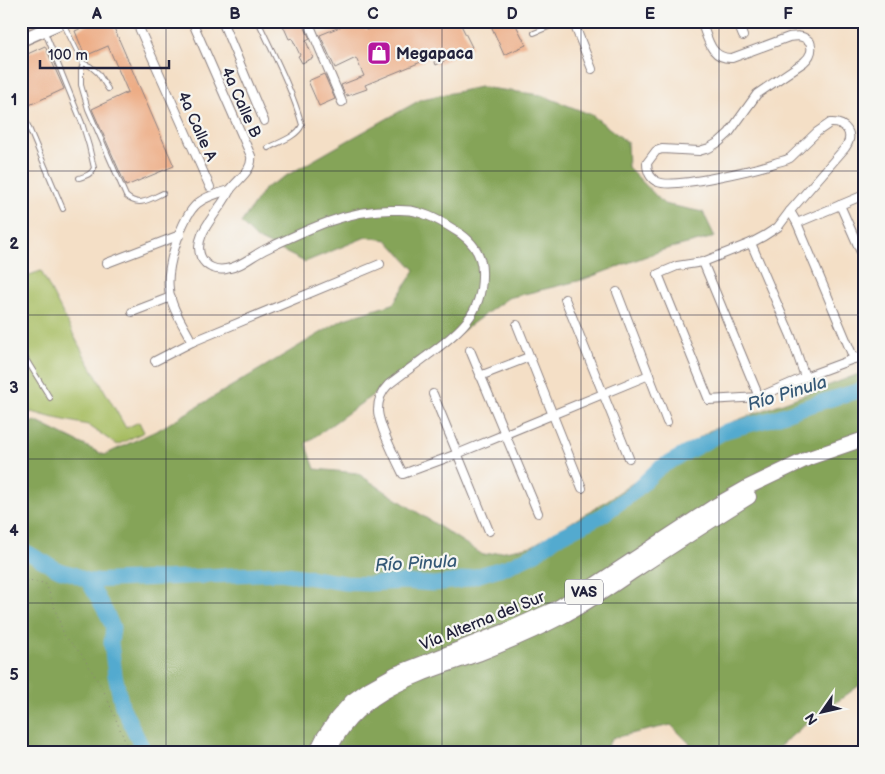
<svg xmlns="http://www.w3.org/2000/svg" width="885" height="774" viewBox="0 0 885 774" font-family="'Balsamiq Sans',sans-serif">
	<rect width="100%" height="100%" fill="#f6f6f2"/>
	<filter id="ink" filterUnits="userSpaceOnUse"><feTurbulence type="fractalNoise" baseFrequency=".02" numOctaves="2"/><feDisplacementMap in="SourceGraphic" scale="10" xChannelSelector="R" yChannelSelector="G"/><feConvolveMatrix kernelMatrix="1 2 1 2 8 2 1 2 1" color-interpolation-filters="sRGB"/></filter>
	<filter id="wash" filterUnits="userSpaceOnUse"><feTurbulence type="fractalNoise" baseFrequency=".0096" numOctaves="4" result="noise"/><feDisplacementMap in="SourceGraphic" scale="20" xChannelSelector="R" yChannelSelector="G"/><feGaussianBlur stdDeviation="1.12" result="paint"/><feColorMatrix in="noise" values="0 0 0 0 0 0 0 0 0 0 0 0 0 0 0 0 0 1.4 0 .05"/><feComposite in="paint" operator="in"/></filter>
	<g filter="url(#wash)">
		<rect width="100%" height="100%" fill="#f4dfc6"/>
		<path fill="#a7bd62" stroke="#64704e" d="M41,271L83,353L126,428L139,422L144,432L117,445L88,425L50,417L32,412L21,416V278Z"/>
		<path fill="#85a458" stroke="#54634a" d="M480,87L541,95L592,115L627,142L628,167L664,204L703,212L715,237L663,250L582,280L508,298L306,443L315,469L357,473L483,555L532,546L602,504L709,431L864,372V682L801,728L772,753H699L671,725L612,738L604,753H21V426L35,421L104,455L160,429L344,319L393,304L415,270L387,240L366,237L305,262L256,238L241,223L265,188L347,141L422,99Z"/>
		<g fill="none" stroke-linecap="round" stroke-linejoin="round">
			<g stroke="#52aacf" stroke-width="15">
				<path d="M21,549L59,570L73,574L88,581L281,573L345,583L368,584L404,582L434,584L459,581L509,566L536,553L557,538L603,515L633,493L659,468L726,431L771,419L805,407L864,389"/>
				<path d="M88,581L107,614L113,628L111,643L115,675L122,706L145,753"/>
			</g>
		</g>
		<g id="blocks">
			<g fill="#edac84">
				<path d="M21,21H42L21,30Z"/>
				<path d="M97,21H111L174,166L126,186L92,109L128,92L108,46L85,56L75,31Z"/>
				<path d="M144,21H165L147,29Z"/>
				<path d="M281,21H302L310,39L306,41L313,58L302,63L298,56L300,55L292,38L289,39Z"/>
				<path d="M340,21H362L366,30L387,21H459L472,47L436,65L433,57L365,85L367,89L347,96V94L345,95L341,85L364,76L356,58L335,68L320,35L342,26Z"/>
				<path d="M489,21H514L526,45L504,55Z"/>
				<path d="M45,46L64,89L25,107L21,97V57Z"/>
				<path d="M324,74L335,99L319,106L308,81Z"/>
			</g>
		</g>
	</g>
	<g filter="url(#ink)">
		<use href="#blocks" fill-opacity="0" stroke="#8b8080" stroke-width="1"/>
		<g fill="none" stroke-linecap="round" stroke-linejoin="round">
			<g stroke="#8b8080" stroke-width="6">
				<g id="lane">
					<path d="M258,21C274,55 292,89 302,125C297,137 279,142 268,148"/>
					<path d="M64,25L83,63L90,66L98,73L108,89"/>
					<path d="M45,32L82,123L89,146L94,168C91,175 85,176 79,178"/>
					<path d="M534,33L563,21"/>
					<path d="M83,63L81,70V85L88,109L126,196C139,208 150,199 163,193"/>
					<path d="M21,109L63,209"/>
					<path d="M21,351L50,398"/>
				</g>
			</g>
			<g stroke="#8b8080" stroke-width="10">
				<g id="street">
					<path d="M136,21L210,187"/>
					<path d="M192,21L251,156C253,171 238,179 230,190C227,195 224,201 220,206C211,220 193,239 201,257C206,267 216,271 226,269C241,267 253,255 266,249C306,230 346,210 391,210C400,210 409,209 417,212C433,216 447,225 461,234C475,244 483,258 482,276C482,314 459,332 431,353C416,364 402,374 388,385C381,392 378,401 378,410C378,417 381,423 383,430C389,445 396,460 403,474L457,454L649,375"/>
					<path d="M222,21L264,121"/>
					<path d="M308,21L342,102"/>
					<path d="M573,21L592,69"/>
					<path d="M701,21C708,38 710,59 732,58L789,37C798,36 803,35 810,42C813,50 811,56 804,62L757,94L729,133L719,142L709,148L699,151L662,149L656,151L647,163C647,171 650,179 658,182C674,189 757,169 775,163C780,161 785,161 790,158L817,132L830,123C846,122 855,134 845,148L790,211L778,227L764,236L751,243L703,262L677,266L658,274L709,400L759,397L805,377L864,355"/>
					<path d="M737,21L743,36"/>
					<path d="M840,205L864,259"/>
					<path d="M790,211L797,223L854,359"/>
					<path d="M797,223L864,195"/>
					<path d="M751,243L791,336L805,377"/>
					<path d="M703,262L759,397"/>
					<path d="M107,263L180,235"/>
					<path d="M617,292L667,422"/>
					<path d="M565,299L629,458"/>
					<path d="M132,312L171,297"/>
					<path d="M517,325L582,488"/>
					<path d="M192,342C184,326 170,306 169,289C166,268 181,217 198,203C207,196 219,193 230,190"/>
					<path d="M470,350L538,513"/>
					<path d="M155,361L192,342L380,264"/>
					<path d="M480,376L529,357"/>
					<path d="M433,394L489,531"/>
				</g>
			</g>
			<g stroke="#8b8080" stroke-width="15">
				<path id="primary" d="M21,40L64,21"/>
			</g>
			<g stroke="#8b8080" stroke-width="16">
				<g id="highway">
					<path d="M316,753L324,737L337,718L352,701L370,688L395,674L508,630L557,608L596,584L713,507L748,487L809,458L864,439"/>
					<path d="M328,753C356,690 419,675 478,654C506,643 534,631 561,617C586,604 610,587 634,571C672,546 710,521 749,497"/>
				</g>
			</g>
			<path stroke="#8b8080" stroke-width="1" stroke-dasharray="1 4" stroke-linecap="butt" d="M21,580L45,583L48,589L64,635L82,655L104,691L130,753"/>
			<use href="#lane" stroke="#fff" stroke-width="4"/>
			<use href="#street" stroke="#fff" stroke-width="8"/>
			<use href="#primary" stroke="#fff" stroke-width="12"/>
			<use href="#highway" stroke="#fff" stroke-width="14"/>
		</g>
	</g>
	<path fill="none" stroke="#22223b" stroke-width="1" stroke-opacity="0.55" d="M166,21V753M304,21V753M442,21V753M581,21V753M719,21V753M21,171H864M21,315H864M21,459H864M21,603H864"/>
	<defs>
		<g id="shop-square" transform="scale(1.25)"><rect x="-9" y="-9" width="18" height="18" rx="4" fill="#b5179e" stroke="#f6f6f2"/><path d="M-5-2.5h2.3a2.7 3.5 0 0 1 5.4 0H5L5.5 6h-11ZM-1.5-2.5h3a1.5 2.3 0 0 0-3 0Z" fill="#fff"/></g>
	</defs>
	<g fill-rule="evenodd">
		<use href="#shop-square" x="379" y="53"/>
	</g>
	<g text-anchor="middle" stroke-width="4.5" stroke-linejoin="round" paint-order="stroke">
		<rect fill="#f6f6f2" stroke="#626272" stroke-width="1" x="565" y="579.5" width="38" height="25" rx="4"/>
		<g font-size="15" font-weight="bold" fill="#22223b">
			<text x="584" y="597">VAS</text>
		</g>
		<g font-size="16" font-weight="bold" fill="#22223b" stroke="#f6f6f2" text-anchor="start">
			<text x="396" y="59">Megapaca</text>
		</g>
		<g font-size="16" fill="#22223b" stroke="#f6f6f2">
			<text transform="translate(242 102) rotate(66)" y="6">4a Calle B</text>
			<text transform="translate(198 126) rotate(66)" y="6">4a Calle A</text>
			<text transform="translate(482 620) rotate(-22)" y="6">Vía Alterna del Sur</text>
		</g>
		<g font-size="18" font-style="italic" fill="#355876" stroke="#f6f6f2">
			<text transform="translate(787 393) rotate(-17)" y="6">Río Pinula</text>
			<text transform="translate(416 563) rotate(-3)" y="6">Río Pinula</text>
		</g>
	</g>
	<rect width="885" height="774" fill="none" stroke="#f6f6f2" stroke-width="55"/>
	<g transform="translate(822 712) rotate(236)" stroke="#f6f6f2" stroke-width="4" paint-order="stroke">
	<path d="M0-4L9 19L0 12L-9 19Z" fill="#22223b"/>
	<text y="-8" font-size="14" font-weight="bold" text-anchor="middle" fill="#22223b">N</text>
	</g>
	<path d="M40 60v8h129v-8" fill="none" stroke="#22223b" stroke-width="2.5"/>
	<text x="48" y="60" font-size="15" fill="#22223b" stroke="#f6f6f2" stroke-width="4" paint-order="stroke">100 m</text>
	<rect x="28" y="28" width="830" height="718" fill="none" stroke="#22223b" stroke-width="2"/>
	<g font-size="16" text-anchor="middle" font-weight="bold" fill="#22223b">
		<text x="97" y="19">A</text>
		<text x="235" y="19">B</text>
		<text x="373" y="19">C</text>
		<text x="512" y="19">D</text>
		<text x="650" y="19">E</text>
		<text x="788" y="19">F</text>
		<text x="14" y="105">1</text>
		<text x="14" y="249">2</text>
		<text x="14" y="393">3</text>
		<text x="14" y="536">4</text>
		<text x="14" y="680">5</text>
	</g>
</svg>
